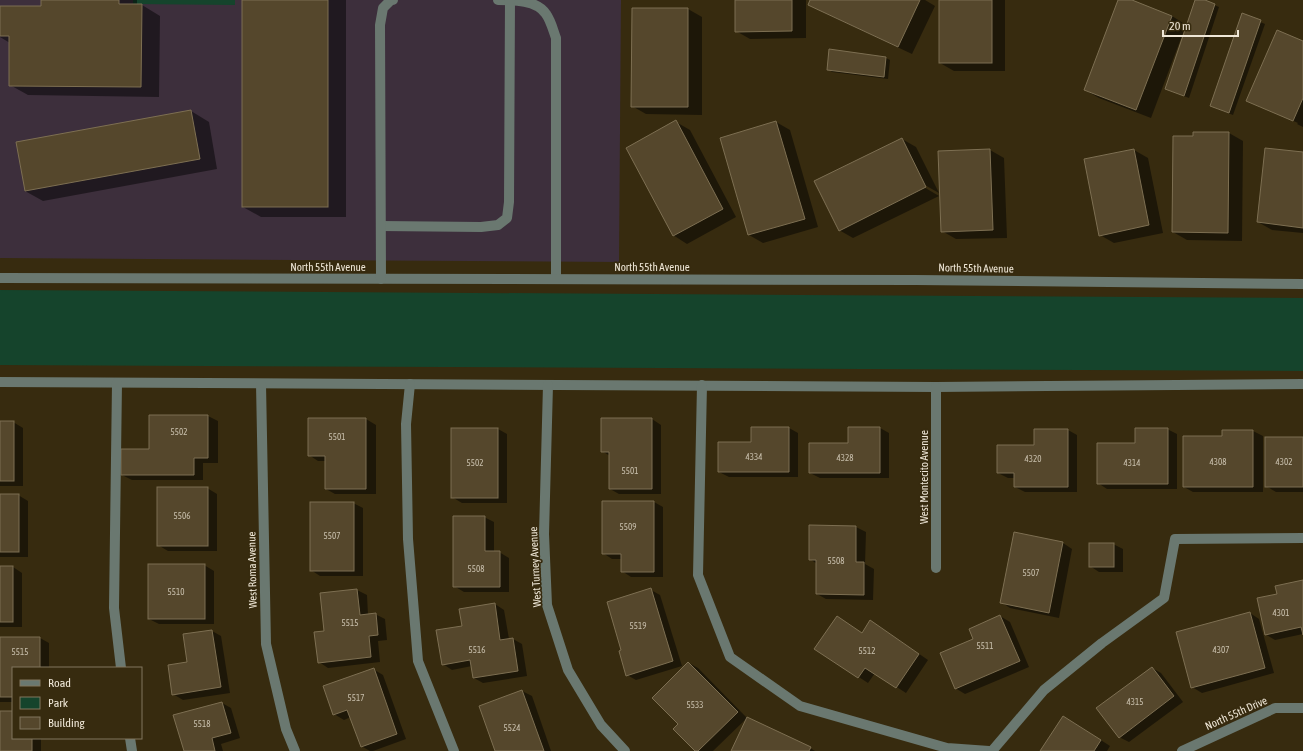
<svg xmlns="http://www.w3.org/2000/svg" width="1303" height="751" viewBox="0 0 1303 751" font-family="'Asap Condensed',sans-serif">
	<rect width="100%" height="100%" fill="#372b0f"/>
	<path fill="#3d2f3c" d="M0,0H621L619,262L0,258Z"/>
	<g fill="#15442c">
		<path d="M133,0H235V5L133,4Z"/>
		<path d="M0,290L1303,298V371L0,365Z"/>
	</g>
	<g fill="#0007">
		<path d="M42,0H137V5H142L160,16L159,97L28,95L10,85V43L0,37V7H42Z"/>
		<path d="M243,0H346V217H261L243,207Z"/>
		<path d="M736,0H806V38L750,39L736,31Z"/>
		<path d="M811,0H925L935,6L912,54L823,12L809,4Z"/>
		<path d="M940,0H1005V71H954L940,63Z"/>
		<path d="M1119,0H1129L1172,16L1186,25L1151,118L1099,98L1085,90Z"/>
		<path d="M1196,0H1202L1219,7L1189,98L1166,89Z"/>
		<path d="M633,9H688L702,17V115L646,114L632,106Z"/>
		<path d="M1243,15L1265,24L1233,115L1215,108Z"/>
		<path d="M1303,42V127L1297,124L1298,123L1261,106V108L1248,100Z"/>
		<path d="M886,58L890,60L888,79L832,72L828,69Z"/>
		<path d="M191,111L209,122L217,169L43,201L25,191Z"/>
		<path d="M676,122L690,130L736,217L687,244L673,235Z"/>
		<path d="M776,122L790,130L818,227L763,243L749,235L721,139Z"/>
		<path d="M1229,133L1243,141L1242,241L1187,240L1173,232L1194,137Z"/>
		<path d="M902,139L916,147L939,193L923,184L922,186L939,196L853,238L839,230Z"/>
		<path d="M990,150L1004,158L1007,238L956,239L942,231Z"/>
		<path d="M1134,150L1148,158L1163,233L1114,243L1100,235Z"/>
		<path d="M1303,153V233L1272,230L1258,222Z"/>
		<path d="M150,416H208L218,421V463H203V480H132L122,475L150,450Z"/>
		<path d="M309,419H366L376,425V494H335L326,489V461H318L309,455Z"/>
		<path d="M652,419L661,425V494H619L610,489V456L602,451Z"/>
		<path d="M0,422H13L23,428V486H0Z"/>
		<path d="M789,428L798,433V477H729L719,472L752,443Z"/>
		<path d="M880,428L889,433V478H820L810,473L849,444Z"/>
		<path d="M498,429L507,434V503H462L452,497Z"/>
		<path d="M1167,429L1177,434V489H1107L1098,483Z"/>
		<path d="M1068,430L1077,435V492H1025L1015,487V478H1008L998,473L1035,446Z"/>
		<path d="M1223,431H1253L1263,436V492H1193L1184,487L1223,437Z"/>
		<path d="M1303,438V492H1276L1266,486Z"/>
		<path d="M207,488L217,494V551H168L158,545Z"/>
		<path d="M0,495H18L28,501V557H0Z"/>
		<path d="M654,502L663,507V577H631L622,571V559H612L603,553Z"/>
		<path d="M353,503L363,508V576H320L311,570Z"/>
		<path d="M484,517L494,522V552H499L509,558V592H464L454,586Z"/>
		<path d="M810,526L856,527L866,532L865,564L874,569L873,600L826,599L817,594V564L810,559Z"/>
		<path d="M1014,534L1063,543L1072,549L1059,618L1010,608L1001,602Z"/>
		<path d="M1113,544L1123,549V572H1099L1090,566Z"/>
		<path d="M204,565L214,571V624H159L149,619Z"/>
		<path d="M0,567H13L22,573V627H0Z"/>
		<path d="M1303,581V634L1275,640L1265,634L1278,594Z"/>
		<path d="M357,590L367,595L368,615L375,614L385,619L387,640L378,641L380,662L328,668L319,662Z"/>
		<path d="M651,590L660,595L682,666L636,680L627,675L623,650Z"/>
		<path d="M495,604L504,610L509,639H513L522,644L527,676L483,683L474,678L472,666L452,670L443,664Z"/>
		<path d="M1250,613L1259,619L1274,673L1202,693L1192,687Z"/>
		<path d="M1000,616L1010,622L1029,667L965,694L955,688L975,640Z"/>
		<path d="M880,627L928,660L906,693L875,673L868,683L816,649Z"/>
		<path d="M212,631L221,636L230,693L183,700L173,694Z"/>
		<path d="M0,638H40L49,643V668H13V702H0Z"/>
		<path d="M689,663L698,668L747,718L713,751H697L679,724Z"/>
		<path d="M1152,668L1161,673L1183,702L1129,742L1119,737Z"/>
		<path d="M373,669L383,675L406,739L373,751H370L361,746L351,717L344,720L334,714Z"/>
		<path d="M522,691L532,696L551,751H496L480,706Z"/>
		<path d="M222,703L231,708L240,738L221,744L223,751H185Z"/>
		<path d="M0,712H13V738H41V751H0Z"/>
		<path d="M1073,722L1110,746L1107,751H1042Z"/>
		<path d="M810,748L815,751H732Z"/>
	</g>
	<g fill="#55472c" stroke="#7d6f52">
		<path d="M41,0H119V4H142L141,87L9,86V36H0V6H41Z"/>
		<rect x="242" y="0" width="86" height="207"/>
		<path d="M735,0H792V31L735,32Z"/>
		<path d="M810,0H920L898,47L808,5Z"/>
		<rect x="939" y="0" width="53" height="63"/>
		<path d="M1118,0H1132L1172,16L1136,110L1084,90Z"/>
		<path d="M1195,0H1205L1215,4L1184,96L1165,89Z"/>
		<path d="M632,8H688V107H631Z"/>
		<path d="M1242,13L1261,20L1229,113L1210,106Z"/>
		<path d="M1277,30L1303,41V98L1293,121L1246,101Z"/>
		<path d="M829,49L886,57L884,77L827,70Z"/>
		<path d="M191,110L200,159L25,191L16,142Z"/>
		<path d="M676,120L723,209L673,236L626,148Z"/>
		<path d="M776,121L805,219L748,235L720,138Z"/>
		<path d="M1193,132H1229L1228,233L1172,232L1173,136H1193Z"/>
		<path d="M902,138L926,187L839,231L814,181Z"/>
		<path d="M1265,148L1303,152V228L1257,222Z"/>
		<path d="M990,149L993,230L941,232L938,151Z"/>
		<path d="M1134,149L1149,225L1099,236L1084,159Z"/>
		<path d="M149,415H208V458H194V475H121V449H149Z"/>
		<path d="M308,418H366V489H325V456H308Z"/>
		<path d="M601,418H652V489H609V452H601Z"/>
		<rect x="0" y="421" width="14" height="60"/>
		<path d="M751,427H789V472H718V442H751Z"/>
		<path d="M848,427H880V473H809V443H848Z"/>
		<rect x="451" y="428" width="47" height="70"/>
		<path d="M1135,428H1168V484H1097V443H1135Z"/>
		<path d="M1034,429H1068V487H1014V473H997V445H1034Z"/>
		<path d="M1222,430H1253V487H1183V436H1222Z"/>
		<rect x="1265" y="437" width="38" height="50"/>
		<rect x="157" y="487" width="51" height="59"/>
		<rect x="0" y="494" width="19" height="58"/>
		<path d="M602,501H654V572H621V554H602Z"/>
		<rect x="310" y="502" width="44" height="69"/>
		<path d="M453,516H485V551H500V587H453Z"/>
		<path d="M809,525L856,526V562H864V595L816,594V560H809Z"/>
		<path d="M1014,532L1063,542L1049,613L1000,603Z"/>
		<rect x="1089" y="543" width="25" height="24"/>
		<rect x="148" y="564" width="57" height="55"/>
		<rect x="0" y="566" width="13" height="56"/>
		<path d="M1303,580V635L1301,627L1265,635L1257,598L1277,594L1275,586Z"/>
		<path d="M651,588L673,661L626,676L619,651L621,650L607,602Z"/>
		<path d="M357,589L360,615L376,613L378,635L369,636L371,657L318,663L314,632L324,631L320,593Z"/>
		<path d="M495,603L500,640L513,638L518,671L473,678L470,660L442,665L436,630L462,626L459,609Z"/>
		<path d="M1250,612L1265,668L1191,688L1176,632Z"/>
		<path d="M1000,615L1020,661L955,689L940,653L973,639L969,629Z"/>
		<path d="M837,616L862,633L870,620L919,654L896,688L865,668L858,678L814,649Z"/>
		<path d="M212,630L221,687L172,695L168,665L187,662L183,634Z"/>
		<path d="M0,637H40V668H13V697H0Z"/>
		<path d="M688,662L738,712L698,751H695L673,729L678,724L652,698Z"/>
		<path d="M1152,667L1174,696L1119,738L1096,708Z"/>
		<path d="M374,668L397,734L361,747L347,710L333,715L323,686Z"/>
		<path d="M522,690L544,751H495L479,706Z"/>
		<path d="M222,702L231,733L212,738L215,751H184L173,715Z"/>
		<path d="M0,711H13V738H32V751H0Z"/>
		<path d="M1063,716L1101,740L1094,751H1040Z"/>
		<path d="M747,717L811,747L809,751H731Z"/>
	</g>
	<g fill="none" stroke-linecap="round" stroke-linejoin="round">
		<g stroke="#6a7870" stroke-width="10">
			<path d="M498,0C514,0 537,0 546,14C551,21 553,30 556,38V279"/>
			<path d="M381,226L481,227L498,225L507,218L509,202L510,0"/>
			<path d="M0,278L916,280L1303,284"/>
			<path d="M381,279L380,25L383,8L391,0H393"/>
			<path d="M0,382L936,387L1303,384"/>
			<path d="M117,383L114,608L121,668"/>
			<path d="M261,384L266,644L286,729L295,751"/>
			<path d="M410,384L406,424L408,539L418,661L454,751"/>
			<path d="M548,385L544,534L547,605L568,670L601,725L625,751"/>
			<path d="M702,385L698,575L730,657L800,706L947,748L989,751"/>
			<path d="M936,387V568"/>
			<path d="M130,738L132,751"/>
			<path d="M992,751L1044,690L1102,643L1164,598L1175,539L1303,538"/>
			<path d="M1182,751L1275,708H1303"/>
		</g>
	</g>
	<g text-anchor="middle" stroke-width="3.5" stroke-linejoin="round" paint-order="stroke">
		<g font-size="9" fill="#c8bfac">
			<text x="179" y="435">5502</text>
			<text x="337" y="440">5501</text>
			<text x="754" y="460">4334</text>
			<text x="845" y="461">4328</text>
			<text x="1033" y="462">4320</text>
			<text x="1218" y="465">4308</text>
			<text x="1284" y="465">4302</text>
			<text x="475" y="466">5502</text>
			<text x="1132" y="466">4314</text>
			<text x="630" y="474">5501</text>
			<text x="182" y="519">5506</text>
			<text x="628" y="530">5509</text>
			<text x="332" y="539">5507</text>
			<text x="836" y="564">5508</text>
			<text x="476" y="572">5508</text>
			<text x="1031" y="576">5507</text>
			<text x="176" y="595">5510</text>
			<text x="1281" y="616">4301</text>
			<text x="350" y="626">5515</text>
			<text x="638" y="629">5519</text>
			<text x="985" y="649">5511</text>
			<text x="477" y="653">5516</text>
			<text x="1221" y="653">4307</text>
			<text x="867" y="654">5512</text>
			<text x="20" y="655">5515</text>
			<text x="356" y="701">5517</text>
			<text x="1135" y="705">4315</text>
			<text x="695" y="708">5533</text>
			<text x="202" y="727">5518</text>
			<text x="512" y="731">5524</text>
		</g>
		<g font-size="11" fill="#efe7d7" stroke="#372b0f">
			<text x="328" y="271">North 55th Avenue</text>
			<text x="652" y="271">North 55th Avenue</text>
			<text transform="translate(976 268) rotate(1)" y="4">North 55th Avenue</text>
			<text transform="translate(924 477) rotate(-90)" y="4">West Montecito Avenue</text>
			<text transform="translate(535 567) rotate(-93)" y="4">West Turney Avenue</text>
			<text transform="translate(252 570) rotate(-91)" y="4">West Roma Avenue</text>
			<text transform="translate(1236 713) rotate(-24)" y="4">North 55th Drive</text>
		</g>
	</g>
	<rect x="12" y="667" width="130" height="72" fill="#372b0f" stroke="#81765f"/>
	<rect x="20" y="680" width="20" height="6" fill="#6a7870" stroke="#81765f"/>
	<text x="48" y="687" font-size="12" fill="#efe7d7">Road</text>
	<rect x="20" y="697" width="20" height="12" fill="#15442c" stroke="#81765f"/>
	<text x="48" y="707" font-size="12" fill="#efe7d7">Park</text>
	<rect x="20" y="717" width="20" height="12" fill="#55472c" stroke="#81765f"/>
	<text x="48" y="727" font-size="12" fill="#efe7d7">Building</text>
	<path d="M1163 30v6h75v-6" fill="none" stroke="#efe7d7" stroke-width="2"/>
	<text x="1169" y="30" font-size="12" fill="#efe7d7" stroke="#372b0f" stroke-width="3" paint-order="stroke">20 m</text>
</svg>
